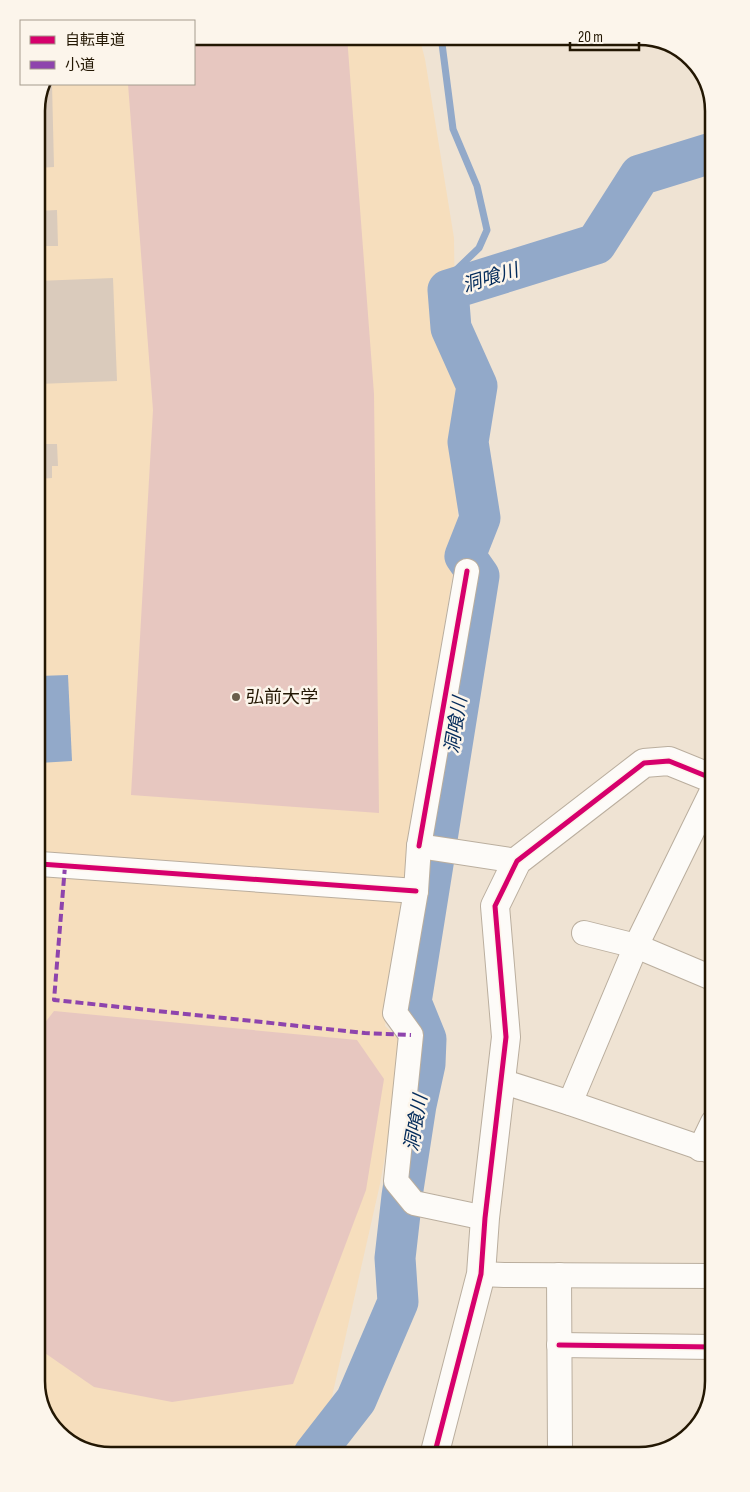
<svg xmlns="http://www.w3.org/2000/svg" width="750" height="1492" viewBox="0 0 750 1492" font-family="'Sofia Sans Condensed','Noto Sans JP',sans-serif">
	<rect width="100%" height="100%" fill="#efe3d3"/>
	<path fill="#f6debd" d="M194,36H419L425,59L454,238L458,541L408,854L406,901L385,1026L405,1045L380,1184L331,1401L306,1454L106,1456L69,1443L42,1409L36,106L47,84H194Z"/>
	<g fill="#e7c7c0">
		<path d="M194,36H347L374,394L379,813L131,795L153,410L128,84H194Z"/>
		<path d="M54,1011L357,1040L384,1079L366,1190L293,1384L172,1402L94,1387L42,1351L40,1029Z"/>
	</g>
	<path fill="#92a9c9" d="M68,675L72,761L39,763V676Z"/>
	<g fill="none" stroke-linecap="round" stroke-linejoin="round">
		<path stroke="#92a9c9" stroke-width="7" d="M441,36L453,129L477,186L487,230L479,248L454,272L448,290"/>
		<path stroke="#92a9c9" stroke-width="41" d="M314,1454L356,1400L398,1302L395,1258L402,1196L416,1105L425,1064L426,1039L411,1002L479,576L465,556L480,518L468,442L477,386L451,328L448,290L596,244L640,175L708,154"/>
	</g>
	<g fill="#dacbbc">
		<path d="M47,84H52L54,167L37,168L36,106Z"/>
		<path d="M57,210L58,246H37V211Z"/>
		<path d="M113,278L117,381L38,384L37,281Z"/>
		<path d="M38,444H57L58,466H52V478L38,479Z"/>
	</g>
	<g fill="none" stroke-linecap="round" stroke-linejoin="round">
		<g stroke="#baae9e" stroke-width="26">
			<g id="minor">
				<path d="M419,846L467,571"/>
				<path d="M40,864L416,891"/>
				<path d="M584,933L636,946L712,978"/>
				<path d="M501,1081L570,1103L713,1152"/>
				<path d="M570,1103L636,946L711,793"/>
				<path d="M700,1149L713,1122"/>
				<path d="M485,1218L414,1203L396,1181L411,1035L395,1013L416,891L419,846L517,861"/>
				<path d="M481,1274L504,1275L713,1276"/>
				<path d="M559,1275L560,1451"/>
				<path d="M559,1345L714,1347"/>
			</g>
		</g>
		<g stroke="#baae9e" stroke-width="30">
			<path id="tertiary" d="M435,1452L481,1274L485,1218L506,1037L495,906L517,861L644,763L669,761L711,778"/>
		</g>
		<use href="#minor" stroke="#fdfbf8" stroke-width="24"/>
		<use href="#tertiary" stroke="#fdfbf8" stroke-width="28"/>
		<path stroke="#8e44ad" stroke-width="4" stroke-dasharray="8 4" stroke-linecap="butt" d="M65,866L54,1000L365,1033L411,1035"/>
		<g stroke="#fcf5eb" stroke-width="8">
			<g id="cycleway">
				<path d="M419,846L467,571"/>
				<path d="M40,864L416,891"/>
				<path d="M559,1345L714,1347"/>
				<path d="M435,1452L481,1274L485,1218L506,1037L495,906L517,861L644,763L669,761L711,778"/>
			</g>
		</g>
		<use href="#cycleway" stroke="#d6006c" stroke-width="5"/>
	</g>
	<circle fill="#6a5e4c" stroke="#fcf5eb" stroke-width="2" cx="236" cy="697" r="5"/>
	<g text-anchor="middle" stroke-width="5" stroke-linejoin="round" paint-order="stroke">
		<g font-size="18" fill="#231703" stroke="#fcf5eb" text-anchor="start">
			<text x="246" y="703">弘前大学</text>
		</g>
		<g font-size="19" font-style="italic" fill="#032b5b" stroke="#fcf5eb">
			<text transform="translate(490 277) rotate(-17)" y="7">洞喰川</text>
			<text transform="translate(455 725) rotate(-81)" y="7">洞喰川</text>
			<text transform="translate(415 1123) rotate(-80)" y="7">洞喰川</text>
		</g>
	</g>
	<path d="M0 0H750V1492H0ZM111 45H639A66 66 0 0 1 705 111V1381A66 66 0 0 1 639 1447H111A66 66 0 0 1 45 1381V111A66 66 0 0 1 111 45Z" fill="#fcf5eb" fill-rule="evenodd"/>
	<path fill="none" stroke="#231703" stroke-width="2.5" d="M111 45H639A66 66 0 0 1 705 111V1381A66 66 0 0 1 639 1447H111A66 66 0 0 1 45 1381V111A66 66 0 0 1 111 45Z"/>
	<rect x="20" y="20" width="175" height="65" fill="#fcf5eb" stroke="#a59c8e"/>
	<rect x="30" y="36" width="25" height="8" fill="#d6006c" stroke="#a59c8e"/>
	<text x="65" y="45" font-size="15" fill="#231703">自転車道</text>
	<rect x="30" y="61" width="25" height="8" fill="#8e44ad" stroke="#a59c8e"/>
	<text x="65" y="70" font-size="15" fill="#231703">小道</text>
	<path d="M570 42v8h69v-8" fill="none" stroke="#231703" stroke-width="2.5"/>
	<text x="578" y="42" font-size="15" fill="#231703" stroke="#fcf5eb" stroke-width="4" paint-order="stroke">20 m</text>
</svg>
